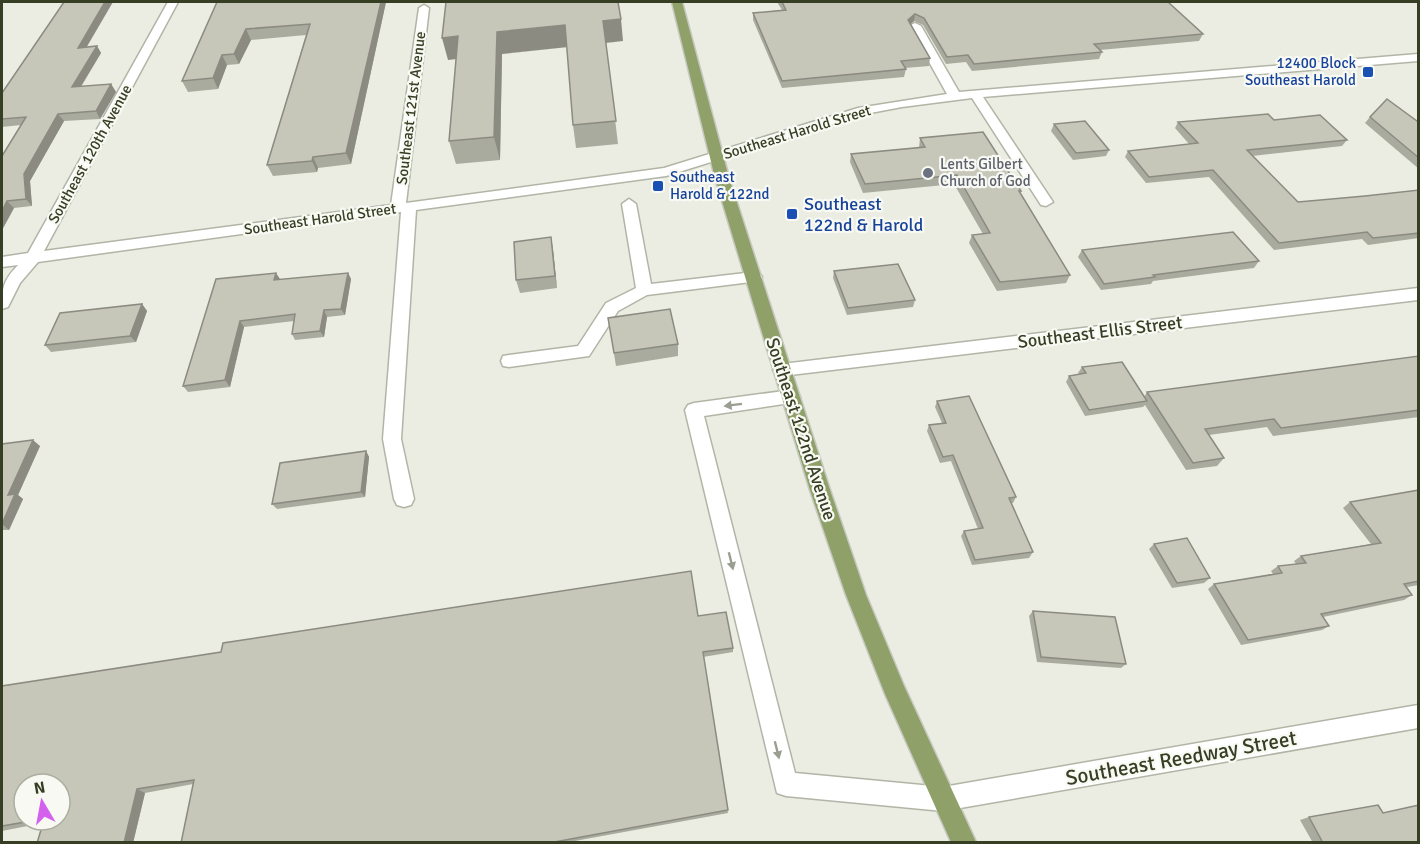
<svg xmlns="http://www.w3.org/2000/svg" width="1420" height="844" viewBox="0 0 1420 844" font-family="Signika,sans-serif">
	<rect width="100%" height="100%" fill="#ebede3"/>
	<g fill="none" stroke-linecap="round" stroke-linejoin="round">
		<g stroke="#b1b5a6" stroke-width="3">
			<g id="minor">
				<path d="M168,2H178L44,251L391,205L419,8L424,5L429,8L406,203L664,168L858,108L947,94L909,26L915,23L921,26L959,92L1418,54V61L983,97L1053,202L1046,206L1041,205L972,98L902,107L865,114L666,176L416,210L401,439L414,499L411,505L404,507L397,505L394,499L383,439L401,212L38,262L20,283L8,307L2,309C2,287 3,281 18,265L2,267V257L28,253Z"/>
				<path d="M629,199L636,204L651,284L754,272L759,273L762,277L759,281L647,295L618,311L589,356L509,367L503,366L501,361L503,356L509,355L578,346L606,303L636,288L622,204Z"/>
				<path d="M1418,288V300L782,376L776,375L773,370L776,365L782,364Z"/>
				<path d="M791,390L797,392L800,397L797,402L704,416L795,773L943,787L1418,705V728L943,811L786,796L777,793L685,410L688,405L694,403Z"/>
			</g>
		</g>
		<g stroke="#c7c9c1" stroke-width="3">
			<path id="major" d="M672,2H682L729,178L830,490L866,595L904,686L976,842H951L885,694L846,595L810,490L715,178Z"/>
		</g>
		<use href="#minor" fill="#fff" fill-rule="evenodd"/>
		<use href="#major" fill="#8fa169" fill-rule="evenodd"/>
	</g>
	<g fill="#aaab9f" fill-rule="evenodd">
		<path d="M217,2H386L351,164L318,168L317,172L273,176L267,165L306,35L251,40L239,64L227,65L218,89L188,92L182,81Z"/>
		<path d="M777,2H1168L1203,34L1199,41L1100,50L1102,52L1099,59L972,71L966,62L946,64L923,25L914,21L911,24L930,58L929,66L905,68L906,69L904,77L782,88L753,20V13L782,10Z"/>
		<path d="M623,41L606,43L618,144L576,148L573,125L567,47L502,54L500,160L456,164L449,141L456,59L448,60Z"/>
		<path d="M97,46L101,53L81,87L111,84L116,92L100,119L64,121L30,181L32,206L14,208L2,230L21,125L2,127V93L87,47Z"/>
		<path d="M1370,117L1419,121V169L1365,123Z"/>
		<path d="M1274,120L1347,140L1342,146L1252,156L1298,202L1365,196L1419,190V238L1368,245L1362,239L1274,250L1209,177L1146,183L1125,157L1128,151L1189,144L1175,128L1178,122Z"/>
		<path d="M1054,124L1109,150L1106,156L1073,160L1051,131Z"/>
		<path d="M920,138L1021,191L1020,193L1070,275L1066,283L997,291L969,243L972,235L983,234L954,184L863,193L850,162L851,154L919,148Z"/>
		<path d="M551,237L553,250L557,288L520,293L516,280Z"/>
		<path d="M1082,250L1259,261L1254,268L1153,281L1151,284L1101,290L1078,257Z"/>
		<path d="M834,271L915,300L913,307L847,315L833,278Z"/>
		<path d="M348,273L351,279L345,315L327,317L324,337L295,340L292,334L294,321L244,327L230,387L188,392L183,386L216,279L280,280Z"/>
		<path d="M142,304L147,311L136,342L51,352L45,345Z"/>
		<path d="M608,318L678,344V356L616,366Z"/>
		<path d="M1419,356V417L1273,436L1267,427L1209,435L1224,458L1217,466L1186,470L1145,405L1143,407L1085,416L1066,382L1069,376L1079,374L1078,373L1082,367L1144,397L1147,392Z"/>
		<path d="M937,401L1016,497L1013,503H1011L1033,552L1029,558L972,565L961,536L964,531L978,529L951,461L940,463L927,431L929,425L942,423L935,407Z"/>
		<path d="M2,444L40,446L18,495L23,499L9,530H2Z"/>
		<path d="M366,451L369,457L365,497L277,509L272,504Z"/>
		<path d="M1419,490V585L1407,587L1412,595L1404,600L1323,617L1329,626L1322,630L1241,645L1208,589L1214,584L1273,574L1271,571L1278,566L1296,564L1294,561L1301,556L1371,544L1343,508L1350,502Z"/>
		<path d="M1154,544L1210,578L1204,583L1172,588L1149,549Z"/>
		<path d="M1033,611L1126,664L1121,668L1037,662L1029,616Z"/>
		<path d="M698,616L733,648V652L703,657L728,813L564,843H181L193,784L145,793L133,843H37L43,823L2,831V686ZM60,784V820H24Z"/>
		<path d="M1383,813L1419,843H1313L1300,820L1309,817Z"/>
	</g>
	<g fill="#8b8b82">
		<path d="M105,2H113L82,55L78,48Z"/>
		<path d="M381,2H386L351,164L346,153Z"/>
		<path d="M915,14L914,21L907,27L908,20Z"/>
		<path d="M621,19L623,41L605,43L603,21Z"/>
		<path d="M565,25L568,47L502,54L500,160L494,137L497,32Z"/>
		<path d="M246,29L251,40L239,64L234,54Z"/>
		<path d="M458,36L464,58L448,60L442,38Z"/>
		<path d="M97,46L101,53L76,94L72,87Z"/>
		<path d="M222,55L227,65L218,89L213,78Z"/>
		<path d="M111,84L116,92L100,119L96,111Z"/>
		<path d="M58,114L64,121L30,181L32,206L26,199L24,174Z"/>
		<path d="M313,157L318,168L317,172L312,161Z"/>
		<path d="M7,201L14,208L2,230V211Z"/>
		<path d="M551,237L553,250L557,288L555,276Z"/>
		<path d="M276,273L280,279L274,280Z"/>
		<path d="M348,273L351,279L345,315L341,309Z"/>
		<path d="M142,304L147,311L136,342L130,336Z"/>
		<path d="M324,310L327,317L324,337L320,331Z"/>
		<path d="M240,321L244,327L230,387L225,380Z"/>
		<path d="M33,440L40,446L18,495L23,499L9,530L2,524L8,495Z"/>
		<path d="M366,451L369,457L365,497L361,492Z"/>
		<path d="M137,789L145,793L133,843H124Z"/>
	</g>
	<g fill="#c6c7b9" stroke="#8b8b82" stroke-width="1.5">
		<path d="M64,2H105L78,48L97,46L72,87L111,84L96,111L58,114L24,174L26,199L7,201L2,211V156L26,117L2,119V93Z"/>
		<path d="M217,2H381L346,153L313,157L312,161L267,165L310,24L246,29L234,54L222,55L213,78L182,81Z"/>
		<path d="M446,2H618L621,19L603,21L616,121L573,125L565,25L497,32L494,137L449,141L458,36L442,38Z"/>
		<path d="M782,2H1168L1203,34L1094,44L1102,52L974,64L968,55L947,57L924,18L915,14L908,20L930,58L901,61L906,69L782,81L753,13L786,10Z"/>
		<path d="M1387,99L1417,121H1419V158L1370,117Z"/>
		<path d="M1268,114L1274,120L1320,115L1347,140L1247,150L1298,202L1365,196L1419,190V233L1373,238L1367,232L1279,243L1213,170L1149,177L1128,151L1198,143L1178,122Z"/>
		<path d="M1085,121L1109,150L1076,153L1054,124Z"/>
		<path d="M983,132L1021,191H1019L1070,275L1000,282L972,235L990,233L957,175L865,184L851,154L925,147L920,138Z"/>
		<path d="M1233,232L1259,261L1153,275L1155,277L1104,284L1082,250Z"/>
		<path d="M551,237L555,276L516,280L514,242Z"/>
		<path d="M898,264L915,300L848,308L834,271Z"/>
		<path d="M276,273L274,280L348,273L341,309L324,310L320,331L292,334L295,314L240,321L225,380L183,386L216,279Z"/>
		<path d="M142,304L130,336L45,345L60,313Z"/>
		<path d="M670,309L678,344L614,353L608,318Z"/>
		<path d="M1419,356V410L1281,428L1274,419L1205,429L1224,458L1193,463L1147,392Z"/>
		<path d="M1122,362L1147,401L1089,410L1069,376L1086,373L1082,367Z"/>
		<path d="M969,396L1016,497L1009,498L1033,552L975,560L964,531L983,528L953,455L943,457L929,425L946,423L937,401Z"/>
		<path d="M33,440L8,495L15,494L2,524V444Z"/>
		<path d="M366,451L361,492L272,504L280,463Z"/>
		<path d="M1419,490V581L1404,584L1412,595L1321,614L1329,626L1248,640L1214,584L1282,573L1278,566L1306,563L1301,556L1381,543L1350,502Z"/>
		<path d="M1187,538L1210,578L1177,583L1154,544Z"/>
		<path d="M691,571L698,616L726,612L733,648L703,652L728,810L549,843H181L194,780L137,789L124,843H37L44,820H60V784H24V820H37L2,826V686L221,652L223,643Z"/>
		<path d="M1033,611L1115,617L1126,664L1041,657Z"/>
		<path d="M1378,805L1383,813L1419,805V843H1323L1309,817Z"/>
	</g>
	<defs><path id="oneway-solid" d="M-6-.8H1V-3.2L6.5 0L1 3.2V.8H-6Z" transform="scale(1.5)"/></defs>
	<g fill="#9a9e91">
		<use href="#oneway-solid" transform="translate(733 405) rotate(173)"/>
		<use href="#oneway-solid" transform="translate(731 561) rotate(76)"/>
		<use href="#oneway-solid" transform="translate(777 750) rotate(76)"/>
	</g>
	<g fill="#1a4fb4" stroke="#f9f9f4" stroke-width="2">
		<rect x="1362" y="66" width="12" height="12" rx="3"/>
		<rect x="652" y="180" width="12" height="12" rx="3"/>
		<rect x="786" y="208" width="12" height="12" rx="3"/>
	</g>
	<circle fill="#6b7280" stroke="#f9f9f4" stroke-width="2" cx="928" cy="173" r="6"/>
	<g text-anchor="middle" stroke-width="4.5" stroke-linejoin="round" paint-order="stroke">
		<g font-size="15" fill="#164399" stroke="#f9f9f4" text-anchor="end">
			<text x="1356" y="68">12400 Block<tspan x="1356" dy="17">Southeast Harold</tspan></text>
			<text x="670" y="182" text-anchor="start">Southeast<tspan x="670" dy="17">Harold &amp; 122nd</tspan></text>
		</g>
		<g font-size="15" fill="#363e23" stroke="#f9f9f4">
			<text transform="translate(411 108) rotate(-83)" y="5">Southeast 121st Avenue</text>
			<text transform="translate(797 132) rotate(-17)" y="5">Southeast Harold Street</text>
			<text transform="translate(90 154) rotate(-61)" y="5">Southeast 120th Avenue</text>
			<text transform="translate(320 219) rotate(-8)" y="5">Southeast Harold Street</text>
		</g>
		<g font-size="15" fill="#5b616d" stroke="#f9f9f4" text-anchor="start">
			<text x="940" y="169">Lents Gilbert<tspan x="940" dy="17">Church of God</tspan></text>
		</g>
		<g font-size="18" fill="#164399" stroke="#f9f9f4" text-anchor="start">
			<text x="804" y="210">Southeast<tspan x="804" dy="21">122nd &amp; Harold</tspan></text>
		</g>
		<g font-size="18" fill="#363e23" stroke="#f9f9f4">
			<text transform="translate(1100 332) rotate(-7)" y="6">Southeast Ellis Street</text>
			<text transform="translate(801 429) rotate(72)" y="6">Southeast 122nd Avenue</text>
		</g>
		<g font-size="21" fill="#363e23" stroke="#f9f9f4">
			<text transform="translate(1181 758) rotate(-10)" y="7">Southeast Reedway Street</text>
		</g>
	</g>
	<rect width="1420" height="844" fill="none" stroke="#363e23" stroke-width="6"/>
	<g transform="translate(42 802) rotate(350)"><circle r="28" fill="#f9f9f4" stroke="#abaea0" stroke-width="1.5"/>
	<path d="M0-4.5L10 22L0 15L-10 22Z" fill="#d361ed"/>
	<text y="-9" font-size="16" font-weight="bold" text-anchor="middle" fill="#363e23">N</text>
	</g>
</svg>
